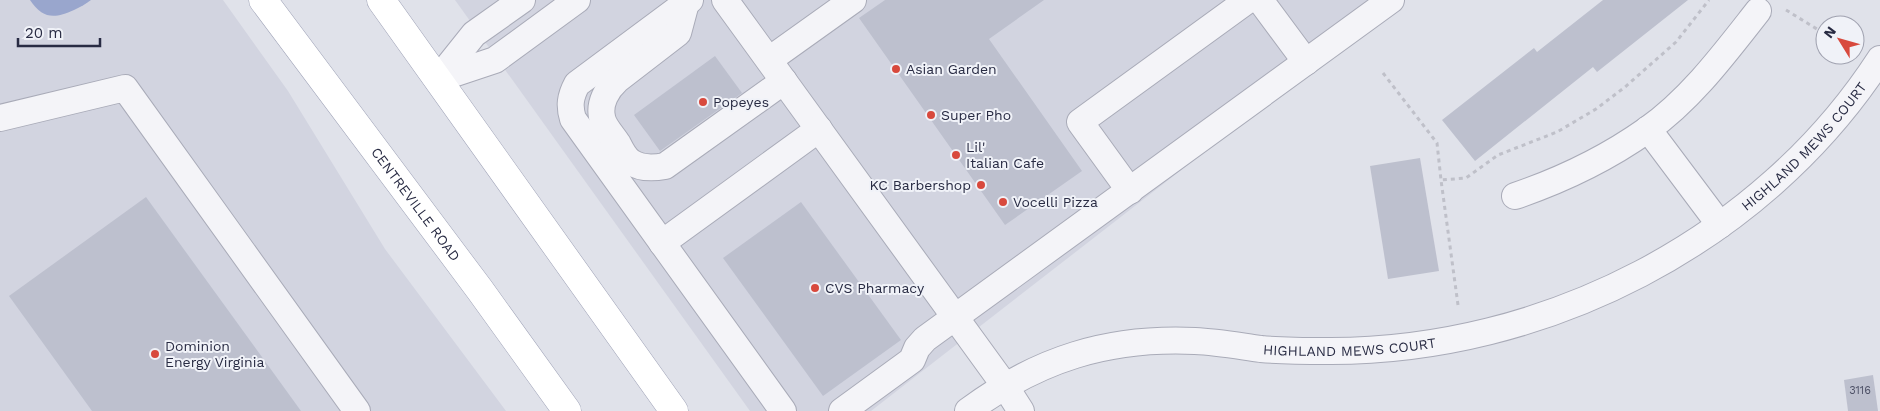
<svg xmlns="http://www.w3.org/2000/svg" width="1880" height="411" viewBox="0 0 1880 411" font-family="'Work Sans',sans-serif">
	<rect width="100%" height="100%" fill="#e0e2ea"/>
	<g fill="#d2d4e0">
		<path d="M0,0H223L288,91L385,249L506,411H0Z"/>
		<path d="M455,0H1400L871,411H750Z"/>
	</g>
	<path fill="#99a6cd" d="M30,0H91C86,4 80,7 74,10C54,19 43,19 30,0Z"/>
	<g fill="#bdc0ce">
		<path d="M885,0H1044L989,39L1082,171L1005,225L859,18Z"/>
		<path d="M1603,0H1688L1597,72L1593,67L1475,161L1442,120L1534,48L1537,52Z"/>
		<path d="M715,56L742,93L660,151L634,115Z"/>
		<path d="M1420,158L1439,271L1388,279L1370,166Z"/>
		<path d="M146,197L301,411H92L9,296Z"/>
		<path d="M801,202L901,340L823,396L723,258Z"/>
		<path d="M1873,375L1878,411H1848L1844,380Z"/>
	</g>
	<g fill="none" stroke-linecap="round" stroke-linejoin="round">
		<g stroke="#a9abb8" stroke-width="28">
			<g id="minor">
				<path d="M690,0L577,84C570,97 569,106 573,119L783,411"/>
				<path d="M725,0L1005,386L1021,411"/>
				<path d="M1260,0L1306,62"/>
				<path d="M686,3L678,33L617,80C607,89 599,103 602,117C603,126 613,136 618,144C621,150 625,158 631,162C641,169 654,168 665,166L784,81"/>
				<path d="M769,60L853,0"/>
				<path d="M438,79L495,60L577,0"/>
				<path d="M438,79L474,34L522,0"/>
				<path d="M0,118L125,88L357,411"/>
				<path d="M1648,129L1720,225"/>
				<path d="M1130,191L1080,122L1248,0"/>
				<path d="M1515,196C1562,180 1606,159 1647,130C1691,99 1725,53 1758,11"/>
				<path d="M662,243L819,129"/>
				<path d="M842,411L912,360L917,348L925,339L1391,0"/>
				<path id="s1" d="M968,411C1038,359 1108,337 1195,341C1217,342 1239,346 1261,349C1283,351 1306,351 1328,351C1544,352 1762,241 1880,59"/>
			</g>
		</g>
		<g stroke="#9fa3b7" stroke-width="29">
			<g id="major">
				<path id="s2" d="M263,0L480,290L567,411"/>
				<path d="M381,0L674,411"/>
			</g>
		</g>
		<g stroke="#bfc0c9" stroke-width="3" stroke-dasharray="4 4" stroke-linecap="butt">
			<path d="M1786,10L1825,34"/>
			<path d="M1383,73L1437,143L1441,180"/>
			<path d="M1458,305L1441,180L1466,178L1498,155L1557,132L1596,109L1625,87L1676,42L1709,0"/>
		</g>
		<use href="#minor" stroke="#f4f4f8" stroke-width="26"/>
		<use href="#major" stroke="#fff" stroke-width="28"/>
	</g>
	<g fill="#d8493d" stroke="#f0f2f8" stroke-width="2">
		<circle cx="896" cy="69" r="5"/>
		<circle cx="703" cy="102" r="5"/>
		<circle cx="931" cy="115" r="5"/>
		<circle cx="956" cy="155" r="5"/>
		<circle cx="981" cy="185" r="5"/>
		<circle cx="1003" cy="202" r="5"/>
		<circle cx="815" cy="288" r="5"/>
		<circle cx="155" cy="354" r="5"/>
	</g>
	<g text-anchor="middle" stroke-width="4" stroke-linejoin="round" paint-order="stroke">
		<g font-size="11" fill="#4d5066">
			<text x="1860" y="394">3116</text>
		</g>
		<g font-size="14" fill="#282b43" stroke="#f0f2f8" text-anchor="start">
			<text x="906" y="74">Asian Garden</text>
			<text x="713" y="107">Popeyes</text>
			<text x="941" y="120">Super Pho</text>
			<text x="966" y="152">Lil'<tspan x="966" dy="16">Italian Cafe</tspan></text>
			<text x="971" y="190" text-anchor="end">KC Barbershop</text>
			<text x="1013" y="207">Vocelli Pizza</text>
			<text x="825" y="293">CVS Pharmacy</text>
			<text x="165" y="351">Dominion<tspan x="165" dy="16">Energy Virginia</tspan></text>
		</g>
		<g font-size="14" fill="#282b43" stroke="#f0f2f8">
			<text dy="5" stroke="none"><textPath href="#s1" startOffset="910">HIGHLAND MEWS COURT</textPath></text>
			<text dy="5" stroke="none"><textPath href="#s2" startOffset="255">CENTREVILLE ROAD</textPath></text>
			<text dy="5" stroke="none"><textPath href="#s1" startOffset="398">HIGHLAND MEWS COURT</textPath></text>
		</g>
	</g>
	<g transform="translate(1840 40) rotate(307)"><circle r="24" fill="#f0f2f8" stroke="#a0a2b0"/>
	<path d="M0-4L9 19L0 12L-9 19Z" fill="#d8493d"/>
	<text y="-8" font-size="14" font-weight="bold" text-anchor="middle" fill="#282b43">N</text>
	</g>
	<path d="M18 38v8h82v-8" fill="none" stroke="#282b43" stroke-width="2.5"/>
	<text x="25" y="38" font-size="15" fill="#282b43" stroke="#f0f2f8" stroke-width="4" paint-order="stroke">20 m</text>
</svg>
